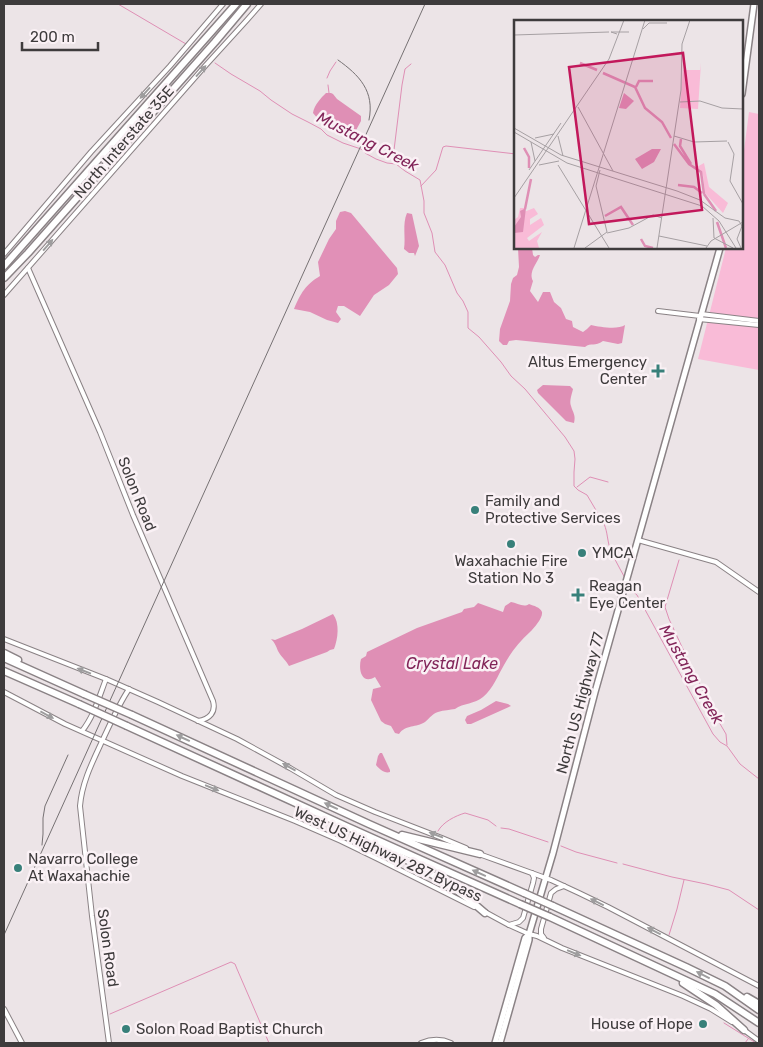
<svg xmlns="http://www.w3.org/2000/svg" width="763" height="1047" viewBox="0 0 763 1047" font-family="Rubik,sans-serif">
	<rect width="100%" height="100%" fill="#ece4e7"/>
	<path fill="#f9bbd7" d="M749,112L759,114V370L698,359L726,248H742V166Z"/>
	<g fill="#e190b7">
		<path d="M345,211L351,213L397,268L398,274L389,285L374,295L360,316L344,306H338L336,312L341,319L338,323L327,320L310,312L294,309C301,293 305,285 320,276L318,262L329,239L336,229V221L340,212Z"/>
		<path d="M518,248H532L533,255L535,257L538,255H540C537,264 528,272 533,281L530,291L538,302L543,292H550L554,302L561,308L566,319L572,321L573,327L583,332L587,329L591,325C600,327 618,330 625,325L622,343L618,344L603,341C595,347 591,342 585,347L516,340L509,341L507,345H503L499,341L500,329L510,301L511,284L513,278L517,275L519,267Z"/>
	</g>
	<g fill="#df8fb5">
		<path d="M326,93H331L333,94L337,99L361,116V121L354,134L350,135L341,134L319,120L313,113C314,105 321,98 326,93Z"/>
		<path d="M407,213L412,214L419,246L415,256L414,253H409L404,249C406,238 402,224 407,213Z"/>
		<path d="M543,385L570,386L573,389C572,394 569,401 571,406C573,413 576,415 574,423L566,421L538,393L537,390Z"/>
		<path d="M511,602C517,603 524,608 529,604C534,606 540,607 542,612C543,618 534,628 530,632C520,641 511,652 504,665C498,675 493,689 483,697C475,704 463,703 455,709C450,710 444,710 438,712C432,714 430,718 425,722C416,728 406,724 399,734L395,733L391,726L385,724L381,721L371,700L373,689L381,687L375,677C362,685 358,670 361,659L366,656L367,652L417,628L462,612L464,609L474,607L478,603L503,612L505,606Z"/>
		<path d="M333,614C340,623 338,639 334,649L330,650L327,652L289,666C286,660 281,657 278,651C276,646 275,643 271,639L275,640L302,629Z"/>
		<path d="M496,701L508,704L511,706L471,724H467L465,720L467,716L481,710Z"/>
		<path d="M380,753H382L390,770V772C385,774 379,769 376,765L378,756Z"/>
	</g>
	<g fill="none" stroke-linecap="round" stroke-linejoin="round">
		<g stroke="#df8fb5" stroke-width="1">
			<path d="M118,4L186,44"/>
			<path d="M215,63L231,74L260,91L271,100L292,114L308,122L321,129L327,135L343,143L361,149L365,153L376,159L387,163L396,164L405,171L420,180L424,201V213L432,233L435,252L445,265L457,293L463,301L468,312V328L479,337L501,362L511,376L525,389L565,437L574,451L575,459L574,472V486L578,490L587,495L603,522C607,529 607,537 609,545C613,557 619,567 625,578"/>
			<path d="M327,78L330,71L336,62"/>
			<path d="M328,85L329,93"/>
			<path d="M395,162L394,159V150L402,85L405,69L411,64"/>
			<path d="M421,186L436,170L442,150L443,147L446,146L516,154"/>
			<path d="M577,487L590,477L608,482"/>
			<path d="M679,560L665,607L669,619L682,647L716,717L726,734L727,745"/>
			<path d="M628,583L630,589L637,595L713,734L720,742L727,746L740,764L759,779"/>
			<path d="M501,828L509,829L548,842"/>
			<path d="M438,831C443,822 455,816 465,813L488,820L496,826"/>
			<path d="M561,846L576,852L617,863"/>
			<path d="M623,864L672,877L706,884L729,890L759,910"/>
			<path d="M669,935L677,909L684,880"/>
			<path d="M110,1014L231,962L235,964L237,969L269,1043"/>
			<path d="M724,1023L756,1043"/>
			<path d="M745,1043L748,1039"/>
		</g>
		<g stroke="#8a8285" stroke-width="6">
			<g id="tertiary">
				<path d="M4,254L91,152L170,66L223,4"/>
				<path d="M28,268L100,432L133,515L213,701C216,712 210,719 198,721"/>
				<path d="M4,295L206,65L247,20L261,4"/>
				<path d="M638,540L716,562L759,592"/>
				<path d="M4,1009L22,1043"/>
				<path d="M421,1043C431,1039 440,1038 451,1043"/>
			</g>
		</g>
		<g stroke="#8a8285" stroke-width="6">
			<g id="secondary">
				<path d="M658,311L700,316"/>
				<path d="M701,314L759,321"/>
				<path d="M699,319L759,325"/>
				<path d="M4,639L106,679L158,702L237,739L290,768L336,795L375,812L442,838L466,848"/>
				<path d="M4,692L65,724L182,776L295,821L341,841L378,859L474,907"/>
				<path d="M82,731C94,716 99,697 106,679"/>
				<path d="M479,854L551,880L579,893L608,907L759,986"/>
				<path d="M485,912L509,925L529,934L537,936L562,948L683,996L711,1009L732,1022"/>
				<path d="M509,925L519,922L523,918L533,883L534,878L532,873"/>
				<path d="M544,938L541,934V929L551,893L556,889L564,886"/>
				<path d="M744,1030L759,1041"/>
				<path d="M109,1043L92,916L80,806C82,781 94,759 104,737C112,720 119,704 129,689"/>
			</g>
		</g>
		<g stroke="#8a8285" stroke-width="8">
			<g id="primary">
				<path d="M742,94L754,4"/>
				<path d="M495,1043L525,938L529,934"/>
				<path d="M500,1043L529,940V934L553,853L595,692L720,248"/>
			</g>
		</g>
		<g stroke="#8a8285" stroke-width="9">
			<g id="motorway">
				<path d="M4,266L236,4"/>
				<path d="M4,278L28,253L215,42L247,4"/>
				<path d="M4,653L18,660"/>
				<path d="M4,658L84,694"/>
				<path d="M4,671L79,704"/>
				<path d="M132,715L369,824L524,893"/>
				<path d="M127,726L348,827L520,904"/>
				<path d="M402,835L480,854"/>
				<path d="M370,841C410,861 452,883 485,913"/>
				<path d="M553,906L686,967L725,986L759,1010"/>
				<path d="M550,917L715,994L759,1023"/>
				<path d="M683,983L716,1005L744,1030"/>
				<path d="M747,997L759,1004"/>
			</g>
		</g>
		<use href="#tertiary" stroke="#fff" stroke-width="4"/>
		<use href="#secondary" stroke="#fff" stroke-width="4"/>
		<use href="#primary" stroke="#fff" stroke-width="5"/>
		<use href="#motorway" stroke="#fff" stroke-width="6"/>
		<g stroke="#767173" stroke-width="1">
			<path d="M338,60C359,75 375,91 369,120"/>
			<path d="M42,845L43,834V818L45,806L68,755"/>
			<path d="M4,935L425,4"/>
		</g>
		<g stroke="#8a8285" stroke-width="9" stroke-linecap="butt">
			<g id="motorway-bridge">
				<path d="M84,694L132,715"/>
				<path d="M79,704L127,726"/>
				<path d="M524,893L553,906"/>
				<path d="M520,904L550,917"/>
			</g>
		</g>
		<use href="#motorway-bridge" stroke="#fff" stroke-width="6"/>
	</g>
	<defs><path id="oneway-solid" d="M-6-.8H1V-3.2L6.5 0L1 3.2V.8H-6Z" transform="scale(1.25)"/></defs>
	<g fill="#9e9d9e">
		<use href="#oneway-solid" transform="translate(201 71) rotate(-48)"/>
		<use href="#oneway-solid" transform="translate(145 93) rotate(132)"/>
		<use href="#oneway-solid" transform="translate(48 245) rotate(-49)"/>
		<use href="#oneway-solid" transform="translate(84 671) rotate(-159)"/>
		<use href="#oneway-solid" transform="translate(47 715) rotate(28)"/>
		<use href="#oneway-solid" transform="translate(183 738) rotate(-155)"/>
		<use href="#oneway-solid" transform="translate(289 767) rotate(-151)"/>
		<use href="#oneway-solid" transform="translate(212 788) rotate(22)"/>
		<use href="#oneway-solid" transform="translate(331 806) rotate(-155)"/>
		<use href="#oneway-solid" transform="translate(436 835) rotate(-159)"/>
		<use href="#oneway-solid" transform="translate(479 873) rotate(-156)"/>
		<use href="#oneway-solid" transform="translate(597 902) rotate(-154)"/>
		<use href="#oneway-solid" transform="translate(654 931) rotate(-153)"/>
		<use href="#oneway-solid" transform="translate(574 953) rotate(22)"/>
		<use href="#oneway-solid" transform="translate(703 975) rotate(-153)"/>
	</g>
	<g fill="#38807a" stroke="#faf1f5" stroke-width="2">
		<path d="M655.5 363.5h5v5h5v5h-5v5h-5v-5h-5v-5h5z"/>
		<circle cx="475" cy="510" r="5"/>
		<circle cx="511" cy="544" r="5"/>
		<circle cx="582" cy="553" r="5"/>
		<path d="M575.5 587.5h5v5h5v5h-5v5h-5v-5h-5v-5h5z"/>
		<circle cx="18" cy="868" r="5"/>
		<circle cx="703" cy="1024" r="5"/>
		<circle cx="126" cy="1029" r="5"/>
	</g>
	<g text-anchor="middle" stroke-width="5" stroke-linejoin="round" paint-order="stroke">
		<g font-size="15" fill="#3e3b3c" stroke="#faf1f5">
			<text transform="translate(124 142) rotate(-49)" y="5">North Interstate 35E</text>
			<text transform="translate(137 494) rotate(68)" y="5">Solon Road</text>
			<text transform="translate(580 703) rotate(-75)" y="5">North US Highway 77</text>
			<text transform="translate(388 854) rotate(25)" y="5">West US Highway 287 Bypass</text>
			<text transform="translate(108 948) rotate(82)" y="5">Solon Road</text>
		</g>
		<g font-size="15" fill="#3e3b3c" stroke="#faf1f5" text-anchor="start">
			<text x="647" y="367" text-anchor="end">Altus Emergency<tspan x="647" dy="17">Center</tspan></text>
			<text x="485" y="506">Family and<tspan x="485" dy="17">Protective Services</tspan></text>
			<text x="592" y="558">YMCA</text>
			<text x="511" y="566" text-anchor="middle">Waxahachie Fire<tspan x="511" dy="17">Station No 3</tspan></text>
			<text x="589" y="591">Reagan<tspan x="589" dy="17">Eye Center</tspan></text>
			<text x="28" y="864">Navarro College<tspan x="28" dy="17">At Waxahachie</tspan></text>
			<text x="693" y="1029" text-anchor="end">House of Hope</text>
			<text x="136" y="1034">Solon Road Baptist Church</text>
		</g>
		<g font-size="16" font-style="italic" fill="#822559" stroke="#faf1f5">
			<text transform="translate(368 141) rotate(27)" y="6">Mustang Creek</text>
			<text x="452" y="669">Crystal Lake</text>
			<text transform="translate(692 674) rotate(60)" y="6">Mustang Creek</text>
		</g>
	</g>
	<g transform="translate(514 20)">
		<rect width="229" height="229" fill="#ece4e7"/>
		<path d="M187,43L184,89L166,88L169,50H187ZM190,143L195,167L214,183L209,193L191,173L189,155L181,148ZM6,188H12L10,192L20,188L24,194L16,199V205L27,198L30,205L13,218L15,221L28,212L23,221L25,228H0V200L4,197Z" fill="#f9bbd7"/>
		<path d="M110,73L120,81L112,89L105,88Z" fill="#e190b7"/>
		<path d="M138,129H147L140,142L128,149L121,139ZM12,188L9,212L0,213V207L7,197L6,191Z" fill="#df8fb5"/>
		<path fill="none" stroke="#df8fb5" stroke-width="2.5" d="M66,43L83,50M89,53L121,67L131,88L148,102L157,118M122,67L125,61H139M167,119L166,126L177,144M160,124L175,144L187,152L190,174M10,128L15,137V148M164,165L180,167L188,173M190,174L202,191M11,189L17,159M91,196L107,187L119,205M203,202L212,228M127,219L131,226L139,228"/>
		<path fill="none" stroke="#a6a0a3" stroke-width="1" d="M129,9L135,3H153M103,14L97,12H115M0,15L95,12M166,82L186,81L208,88L229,89M64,87L99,151M0,108L47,135L163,171L186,180L211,198L225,201L228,206L223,219L227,228M0,112L53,143L188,186L205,201L222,228M44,116L49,136M160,116L180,122L213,121M21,118L40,114M17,122L21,141M214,122L220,134L216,161L229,184M25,145L45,141M44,145L95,228M15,150L47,103M0,178L95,39L110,0M199,198L200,218L219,228M93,213L115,208L139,195L148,198M145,216L193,226M60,228L131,0M71,228L93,212L82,166L86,150M143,228L167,70L168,24L176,0M192,228L197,221L229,202"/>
		<path fill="#c2185b" fill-opacity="0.15" stroke="#c2185b" stroke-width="2.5" d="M169,33L188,190L75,204L55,47Z"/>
		<rect width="229" height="229" fill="none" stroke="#3e3b3c" stroke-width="2.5"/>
	</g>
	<rect width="763" height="1047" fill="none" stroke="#3e3b3c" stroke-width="10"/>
	<path d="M22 42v8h76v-8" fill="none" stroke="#3e3b3c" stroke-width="2.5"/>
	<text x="30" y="42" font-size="15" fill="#3e3b3c" stroke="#faf1f5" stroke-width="4" paint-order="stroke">200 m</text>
</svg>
